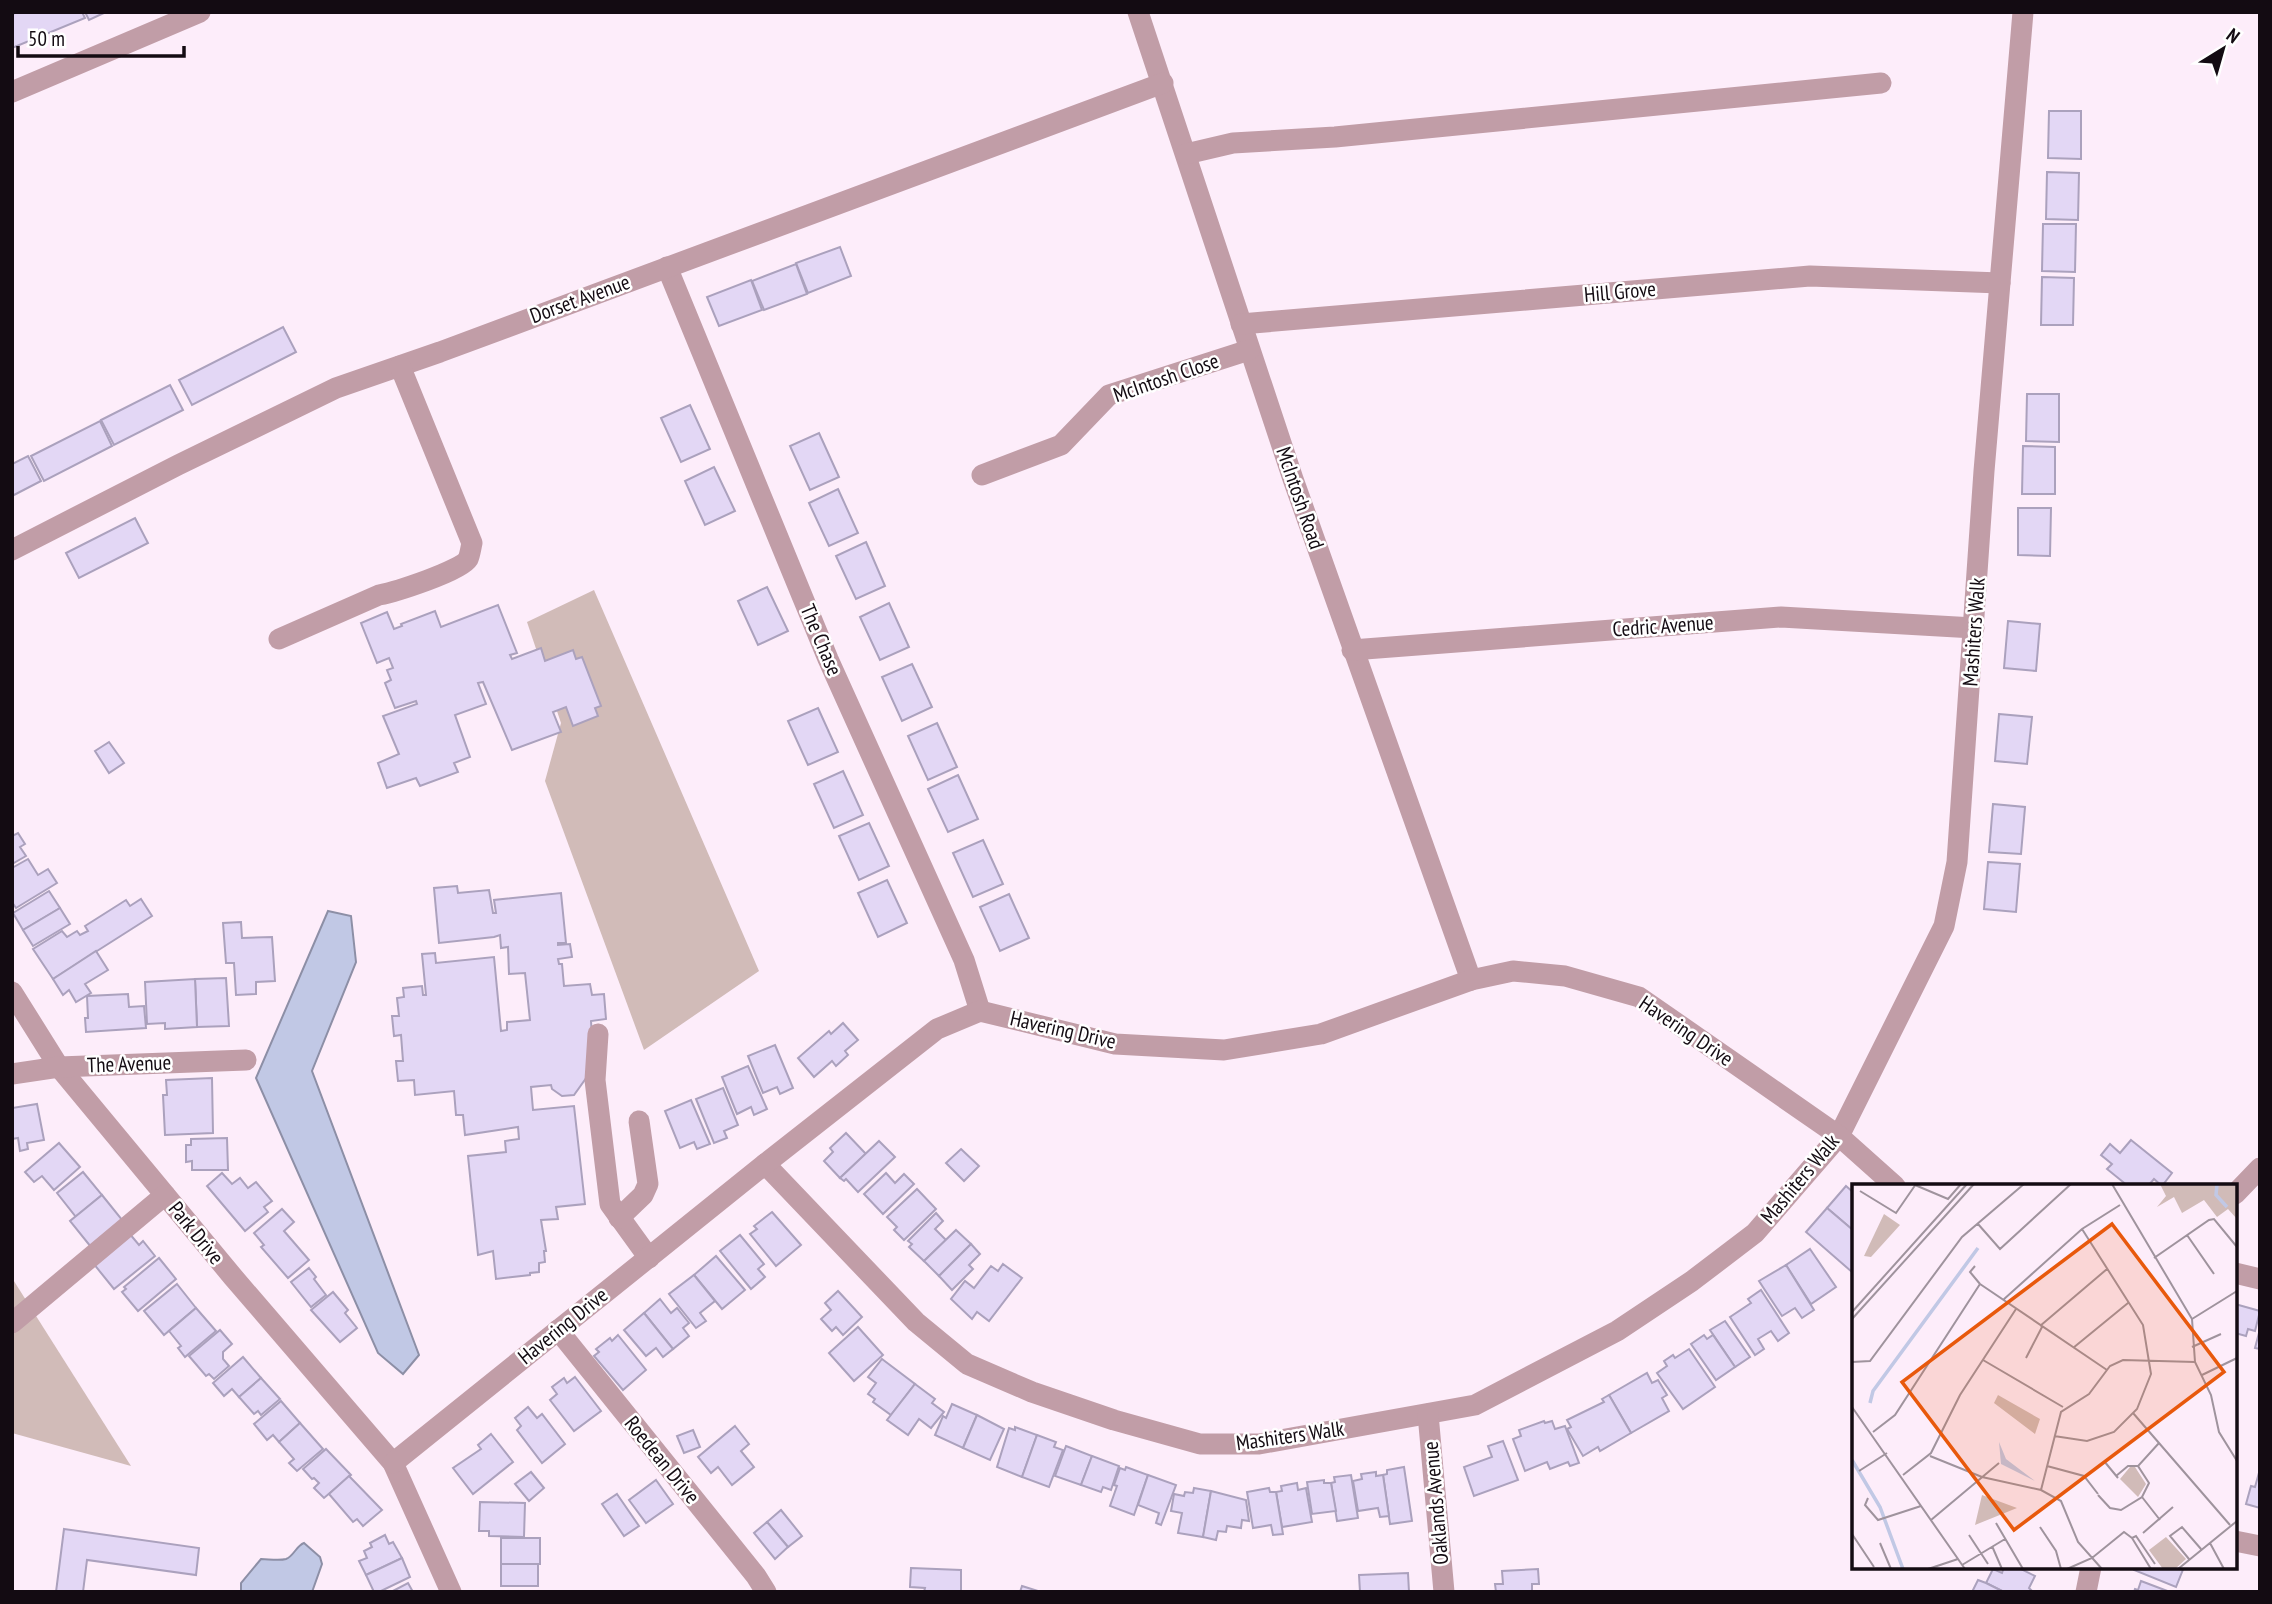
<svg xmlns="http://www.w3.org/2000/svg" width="2272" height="1604" viewBox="0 0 2272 1604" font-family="'PT Sans Narrow',sans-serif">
	<rect width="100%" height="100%" fill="#fdedfa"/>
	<g fill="#d1bbb8">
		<path d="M594,590L759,971L644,1050L545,781L561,723L527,622Z"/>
		<path d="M12,1278L131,1466L12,1433Z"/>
	</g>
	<g fill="#c1c8e5" stroke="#8d8fa6" stroke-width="2">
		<path d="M328,911L351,916L356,962L312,1071L419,1355L403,1374L378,1353L256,1078Z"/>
		<path d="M304,1543L320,1557L322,1564L312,1592H241V1583L261,1559C268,1559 279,1561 286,1559C294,1556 296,1546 304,1543Z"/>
	</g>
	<g fill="#e3d7f5" stroke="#aba1bd" stroke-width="2">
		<path d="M18,12H82L85,18L12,48V14Z"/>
		<path d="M85,12H106L89,20Z"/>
		<path d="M2049,111H2081V159L2048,158Z"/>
		<path d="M2047,172L2079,173L2078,220L2046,219Z"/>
		<path d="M2043,224H2076L2075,272L2042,271Z"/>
		<path d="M840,247L851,276L808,293L796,263Z"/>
		<path d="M796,264L807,294L764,310L752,281Z"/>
		<path d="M2042,277L2074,278L2073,325H2041Z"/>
		<path d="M751,280L762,310L719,326L707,297Z"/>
		<path d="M283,327L296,352L192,405L179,380Z"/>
		<path d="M170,385L183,410L114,445L101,420Z"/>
		<path d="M2027,394H2059V442L2026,441Z"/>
		<path d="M690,405L710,449L681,462L661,418Z"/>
		<path d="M100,421L112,446L44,481L31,456Z"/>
		<path d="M819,433L839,477L810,490L790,446Z"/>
		<path d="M2023,446L2055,447V494H2022Z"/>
		<path d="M28,456L41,481L12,496V464Z"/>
		<path d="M714,467L735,511L705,525L685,481Z"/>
		<path d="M838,489L858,533L829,546L809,503Z"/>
		<path d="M2018,508H2051L2050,556L2018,555Z"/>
		<path d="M135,518L148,543L79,578L66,553Z"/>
		<path d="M866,542L885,586L856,599L836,556Z"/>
		<path d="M767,587L788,631L758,645L738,601Z"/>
		<path d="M889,603L909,647L880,660L860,617Z"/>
		<path d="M498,605L517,653L510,655L512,659L541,648L545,661L573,650L576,659L582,657L601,706L595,708L598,716L573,726L566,707L553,712L561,732L512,750L483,682L478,683L486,704L455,715L470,757L454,763L458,772L420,786L416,778L387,788L378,763L399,754L383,716L417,704L416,701L395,708L385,683L391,680L387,670L393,668L389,658L377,663L361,623L387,612L394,629L402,626L401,624L435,611L441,627Z"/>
		<path d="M2008,621L2040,624L2036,671L2004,668Z"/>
		<path d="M912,664L932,707L902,721L882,677Z"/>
		<path d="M818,708L838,752L808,765L788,721Z"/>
		<path d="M1999,714L2032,717L2027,764L1995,761Z"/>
		<path d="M937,723L957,767L928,780L908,736Z"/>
		<path d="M109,742L124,763L109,773L95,751Z"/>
		<path d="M843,771L863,815L834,828L814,784Z"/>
		<path d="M958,775L978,819L948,832L928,789Z"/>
		<path d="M1993,804L2025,807L2021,854L1989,852Z"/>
		<path d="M869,823L889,866L859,880L839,836Z"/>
		<path d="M18,833L25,844L20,847L26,856L12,864V836Z"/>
		<path d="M983,840L1003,884L973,897L953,853Z"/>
		<path d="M28,859L38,875L48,869L57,883L16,908L12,902V868Z"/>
		<path d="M1988,862L2020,864L2016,912L1984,909Z"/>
		<path d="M887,880L907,923L878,937L858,893Z"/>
		<path d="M457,886L458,893L489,890L493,913H496L494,900L561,893L566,943H558V945L570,944L572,957L558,959L559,964H562L564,986L590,984L592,995L604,994L606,1019L591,1021L594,1067L574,1095L562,1096L552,1089L551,1085L531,1087L533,1110L574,1106L585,1204L556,1207L558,1219L541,1220L546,1251H544L545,1262L539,1263V1272L530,1273V1275L496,1279L493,1251L478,1255L468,1156L506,1152L505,1141L519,1139L518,1127L465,1135L463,1115H456L454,1091L415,1095L414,1080L398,1081L396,1061H403L401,1035L394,1036L392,1016H399L397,998L404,997L403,988L422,986L423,995H426L422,954L435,953L436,963L494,957L501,1031L507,1030V1022L530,1020L525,973L509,974L508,947L501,948L500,935L494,937L439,943L434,888Z"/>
		<path d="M49,891L60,908L23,930L13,913Z"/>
		<path d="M1009,894L1029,938L1000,951L980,907Z"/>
		<path d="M141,899L152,916L53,979L33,949L62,931L67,937L77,931L80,935L88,931L85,926L126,900L130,906Z"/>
		<path d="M60,908L70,924L33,946L23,930Z"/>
		<path d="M241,922L242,938L272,937L275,981L256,982V994L236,995L234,963H226L223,923Z"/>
		<path d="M96,951L108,970L85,984L91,993L76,1002L69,990L63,995L53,979Z"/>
		<path d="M226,978L229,1026L197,1027L195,979Z"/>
		<path d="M195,979L197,1027L165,1029V1023L147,1024L145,982Z"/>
		<path d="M128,994L129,1007L144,1006L146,1028L86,1032L85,1018H88L87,996Z"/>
		<path d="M843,1023L858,1040L845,1051L848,1055L836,1066L832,1061L814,1077L798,1058L829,1031L831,1034Z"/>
		<path d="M775,1045L793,1088L780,1094L777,1087L763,1093L748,1056Z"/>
		<path d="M748,1066L767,1109L754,1115L751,1107L737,1114L722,1077Z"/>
		<path d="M212,1078L213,1133L165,1135L163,1095H167L166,1080Z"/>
		<path d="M723,1088L738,1125L724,1131L727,1138L714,1143L696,1099Z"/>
		<path d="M691,1100L710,1144L697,1149L694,1142L680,1148L665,1111Z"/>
		<path d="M37,1104L44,1140L27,1143L28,1149L20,1151L18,1138L12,1139V1108Z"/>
		<path d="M846,1133L866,1154L840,1178L824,1161L833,1152L830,1148Z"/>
		<path d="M227,1138L228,1170H192V1161L186,1162V1145H191V1139Z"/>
		<path d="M2131,1140L2172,1173L2162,1186L2154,1179L2148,1186H2128L2107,1169L2112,1164L2101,1155L2110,1144L2120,1153Z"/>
		<path d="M879,1141L895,1157L858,1192L846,1179L844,1181L840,1178Z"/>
		<path d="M59,1143L80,1167L54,1190L42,1176L34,1182L25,1172Z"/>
		<path d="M961,1149L979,1166L964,1181L946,1163Z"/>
		<path d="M83,1172L102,1195L76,1217L57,1193Z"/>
		<path d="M222,1173L232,1184L240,1178L248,1188L256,1182L272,1201L264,1207L268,1212L245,1231L207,1186Z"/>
		<path d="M886,1173L895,1183L904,1174L914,1184L883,1214L864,1194Z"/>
		<path d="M1846,1186L1854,1193V1231L1827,1208Z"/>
		<path d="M917,1189L936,1209L904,1240L894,1230L897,1227L887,1217Z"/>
		<path d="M102,1195L123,1221L91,1247L70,1221Z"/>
		<path d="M1827,1208L1854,1231V1270L1852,1272L1806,1232Z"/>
		<path d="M282,1209L294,1222L284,1231L309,1260L288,1278L261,1247L264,1245L254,1233Z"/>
		<path d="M772,1212L801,1245L776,1266L750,1234L757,1229L754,1226Z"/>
		<path d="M936,1213L943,1221L935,1229L946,1240L924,1261L909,1247L912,1244L908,1241Z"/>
		<path d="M956,1230L971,1244L939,1276L924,1261Z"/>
		<path d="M129,1233L139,1245L143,1241L155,1256L114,1289L93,1263Z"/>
		<path d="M740,1235L764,1264L758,1269L765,1277L751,1289L720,1251Z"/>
		<path d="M971,1244L980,1254L969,1265L973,1269L952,1290L939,1276Z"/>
		<path d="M1810,1249L1836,1287L1811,1304L1786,1265Z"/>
		<path d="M716,1256L745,1290L722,1309L694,1275Z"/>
		<path d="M159,1258L176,1279L138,1311L122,1292L126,1289L124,1287Z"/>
		<path d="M1003,1264L1022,1278L989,1321L977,1312L972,1319L951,1299L965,1281L974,1288L991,1266L998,1271Z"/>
		<path d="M1786,1265L1814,1310L1802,1318L1795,1308L1782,1316L1759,1281Z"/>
		<path d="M309,1268L316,1277L314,1279L326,1295L311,1307L291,1282Z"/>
		<path d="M694,1275L715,1301L700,1313L706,1321L696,1328L669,1294Z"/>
		<path d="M177,1284L196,1308L164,1335L144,1311Z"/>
		<path d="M1761,1290L1789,1333L1778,1341L1771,1331L1758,1339L1764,1349L1755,1355L1730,1317L1751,1303L1748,1299Z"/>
		<path d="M838,1291L862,1317L843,1335L836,1327L832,1331L821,1319L831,1310L825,1303Z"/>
		<path d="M333,1292L348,1310L345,1313L357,1328L340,1342L311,1310Z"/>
		<path d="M660,1299L671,1313L677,1308L689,1323L683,1328L689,1336L673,1349L644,1313Z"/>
		<path d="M2235,1304L2260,1311L2255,1331L2248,1329L2246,1336L2235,1333Z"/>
		<path d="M196,1308L216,1331L185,1357L178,1348L181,1346L169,1331Z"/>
		<path d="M644,1313L673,1349L663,1357L656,1348L646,1356L624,1330Z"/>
		<path d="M1725,1321L1750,1357L1735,1367L1710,1330Z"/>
		<path d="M858,1327L883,1355L854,1381L829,1353Z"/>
		<path d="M2260,1329V1349L2255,1348Z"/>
		<path d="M220,1330L232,1344L223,1352V1359L229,1366L214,1379L209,1374L206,1376L189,1356Z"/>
		<path d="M618,1335L646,1370L623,1390L594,1356L599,1352L596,1349L610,1338L612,1341Z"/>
		<path d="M1704,1335L1707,1339L1713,1335L1735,1367L1716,1380L1691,1344Z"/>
		<path d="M1689,1349L1715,1387L1683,1409L1657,1373L1667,1366L1664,1361L1673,1355L1675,1358Z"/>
		<path d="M243,1357L261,1378L239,1397L232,1389L224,1396L213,1383Z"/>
		<path d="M882,1359L915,1384L891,1415L873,1402L875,1399L868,1394L876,1383L868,1377Z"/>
		<path d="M1647,1373L1652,1383L1658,1380L1667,1395L1662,1398L1669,1411L1631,1433L1609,1395Z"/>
		<path d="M575,1377L601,1411L574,1431L550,1400L557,1394L552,1387L564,1378L567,1383Z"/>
		<path d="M261,1378L280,1399L261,1415L258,1411L254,1414L239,1397Z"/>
		<path d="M915,1384L935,1399L932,1403L944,1412L931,1428L919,1419L908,1435L887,1420Z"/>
		<path d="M1609,1395L1631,1433L1600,1451L1598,1447L1583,1456L1567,1429L1571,1427L1567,1420L1604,1402L1602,1399Z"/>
		<path d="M281,1401L300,1423L279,1442L273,1435L267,1440L254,1424Z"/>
		<path d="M952,1404L977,1415L963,1448L935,1435L943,1416L946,1418Z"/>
		<path d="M528,1407L537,1418L542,1414L565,1444L542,1463L517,1430L521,1426L515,1418Z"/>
		<path d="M977,1415L1004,1429L990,1460L963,1448Z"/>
		<path d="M1544,1421L1545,1423L1552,1421L1555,1429L1565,1426L1579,1463L1570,1466L1568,1462L1550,1469L1547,1462L1525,1471L1513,1439L1521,1436L1519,1430Z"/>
		<path d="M300,1423L323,1449L297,1471L289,1463L294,1459L279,1442Z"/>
		<path d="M735,1426L749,1444L741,1451L754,1467L732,1485L718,1467L711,1473L698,1457Z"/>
		<path d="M1015,1427L1037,1435L1022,1477L997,1467L1009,1428L1015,1430Z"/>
		<path d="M693,1430L700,1447L684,1453L677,1436Z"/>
		<path d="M491,1434L513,1462L473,1494L453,1468L481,1449L478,1445Z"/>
		<path d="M1037,1435L1056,1442L1054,1447L1063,1450L1049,1487L1022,1477Z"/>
		<path d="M1503,1441L1518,1480L1474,1496L1464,1467L1492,1457L1488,1446Z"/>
		<path d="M1066,1446L1092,1456L1081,1485L1055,1476Z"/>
		<path d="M326,1449L351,1475L324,1498L314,1488L319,1483L314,1478L312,1479L303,1469Z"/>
		<path d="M1092,1456L1119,1466L1111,1490L1103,1487L1101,1492L1081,1485Z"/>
		<path d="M1126,1467L1148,1475L1134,1515L1110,1506L1117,1486L1114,1485L1120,1468L1125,1470Z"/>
		<path d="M1404,1467L1412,1521L1390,1524L1383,1475L1387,1474V1470Z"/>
		<path d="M2260,1469V1508L2246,1504L2251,1486L2255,1487Z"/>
		<path d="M531,1472L544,1488L529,1501L515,1484Z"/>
		<path d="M1376,1472V1476L1383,1475L1389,1516L1380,1517L1378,1508L1358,1511L1353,1481L1362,1479L1361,1474Z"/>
		<path d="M1148,1475L1176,1485L1161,1525L1156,1523L1159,1513L1138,1505Z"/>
		<path d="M1351,1475L1358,1518L1337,1521L1331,1483L1335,1482L1334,1477Z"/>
		<path d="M349,1476L382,1510L363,1526L357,1519L353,1522L329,1494Z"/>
		<path d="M656,1480L673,1504L646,1523L629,1500Z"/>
		<path d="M1324,1480V1483H1331L1336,1511L1312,1514L1307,1482Z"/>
		<path d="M1297,1483L1298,1490L1306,1488L1312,1522L1282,1527L1276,1492L1282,1491L1281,1486Z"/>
		<path d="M1194,1488L1211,1491L1203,1537L1178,1533L1182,1513L1171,1511L1174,1494L1184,1496L1185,1492L1193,1493Z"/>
		<path d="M1269,1488L1270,1492H1276L1283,1534L1273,1535L1271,1525L1253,1528L1247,1492Z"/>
		<path d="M1211,1491L1246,1500L1249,1521L1242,1520L1241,1528L1227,1526L1226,1532L1218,1531L1216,1540L1203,1537Z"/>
		<path d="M617,1494L639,1526L624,1536L602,1504Z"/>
		<path d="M480,1502L525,1503L524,1537L489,1536V1531H479Z"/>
		<path d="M781,1510L802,1536L788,1547L767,1522Z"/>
		<path d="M767,1522L788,1547L775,1559L754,1533Z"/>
		<path d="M64,1529L199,1548L196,1575L87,1560L83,1592H56Z"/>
		<path d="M385,1535L389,1544L393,1542L402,1558L366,1575L359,1561L367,1558L364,1551L372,1547L370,1543Z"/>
		<rect x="501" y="1538" width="39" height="26"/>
		<path d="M402,1558L410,1577L379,1592H374L366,1575Z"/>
		<rect x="501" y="1564" width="37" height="22"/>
		<path d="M2004,1567H2017L2035,1576L2029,1588L2033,1592H2004L1986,1583L1993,1569L2002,1573Z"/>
		<path d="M2135,1567H2184L2176,1587L2134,1570Z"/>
		<path d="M911,1568L961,1570V1592H924L925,1588L910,1587Z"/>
		<path d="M1538,1569L1539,1584H1532V1592H1496L1495,1584H1503L1502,1571Z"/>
		<path d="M1408,1573L1409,1592H1360L1359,1575Z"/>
		<path d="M1978,1580L1986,1583L2004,1592H1972Z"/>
		<path d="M2141,1581L2170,1592H2134L2135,1589L2138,1590Z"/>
		<path d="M408,1583L413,1592H391Z"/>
		<path d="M1022,1586L1041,1592H1020Z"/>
	</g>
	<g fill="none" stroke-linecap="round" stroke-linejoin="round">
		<g stroke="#c19da7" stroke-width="21">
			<path d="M1138,12L1293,479L1471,980"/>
			<path d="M12,92L200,12"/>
			<path d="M1186,154L1233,143L1335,137L1881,83"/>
			<path d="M667,267L828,659L964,960L980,1011"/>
			<path d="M1241,324L1810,276L2000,283"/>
			<path d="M982,475L1061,445L1109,395L1249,350"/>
			<path d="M12,550L178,465L336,388L440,352L1163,83"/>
			<path d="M279,639L379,595C395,592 461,571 468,559C470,555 471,547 472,543L400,366"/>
			<path d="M1352,650L1781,617L1974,628"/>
			<path d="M12,992L59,1067L233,1277L393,1463L451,1592"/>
			<path d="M598,1034L595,1080L610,1204L649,1258"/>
			<path d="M12,1074L59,1067L246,1060"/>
			<path d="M765,1164L916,1322L967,1364L1032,1392L1114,1420L1200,1444H1259L1475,1405L1617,1331L1692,1281L1755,1233L1839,1136L1944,926L1957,862L1984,471L2023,12"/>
			<path d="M2235,1194L2260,1168"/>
			<path d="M619,1218L643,1195L648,1184L639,1121"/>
			<path d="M2235,1273L2260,1279"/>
			<path d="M12,1323L165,1195"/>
			<path d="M558,1330L756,1576L766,1592"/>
			<path d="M1428,1414L1444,1592"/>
			<path d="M393,1463L765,1164L937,1029L980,1011L1115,1044L1224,1050L1321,1034L1471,980L1513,971L1565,976L1639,997L1839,1136L1895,1186"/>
			<path d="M2235,1541L2260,1546"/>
			<path d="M2086,1592L2091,1567"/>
		</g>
	</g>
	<g text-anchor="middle" stroke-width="5" stroke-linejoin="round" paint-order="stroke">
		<g font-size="21" fill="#130b12" stroke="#fff">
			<text transform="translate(1620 292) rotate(-5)" y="7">Hill Grove</text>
			<text transform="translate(580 299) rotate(-20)" y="7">Dorset Avenue</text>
			<text transform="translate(1166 378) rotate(-19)" y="7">McIntosh Close</text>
			<text transform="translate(1300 498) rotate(71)" y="7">McIntosh Road</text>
			<text transform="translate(1663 626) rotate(-4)" y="7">Cedric Avenue</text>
			<text transform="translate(1974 632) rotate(-86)" y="7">Mashiters Walk</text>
			<text transform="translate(821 640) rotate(67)" y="7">The Chase</text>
			<text transform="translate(1063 1030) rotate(13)" y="7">Havering Drive</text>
			<text transform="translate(1686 1031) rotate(34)" y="7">Havering Drive</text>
			<text transform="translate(129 1064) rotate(-2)" y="7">The Avenue</text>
			<text transform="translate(1800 1179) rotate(-50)" y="7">Mashiters Walk</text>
			<text transform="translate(196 1233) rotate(51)" y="7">Park Drive</text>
			<text transform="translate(563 1326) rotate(-39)" y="7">Havering Drive</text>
			<text transform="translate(1290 1436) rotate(-8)" y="7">Mashiters Walk</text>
			<text transform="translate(662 1460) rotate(51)" y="7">Roedean Drive</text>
			<text transform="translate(1436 1503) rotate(-95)" y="7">Oaklands Avenue</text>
		</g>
	</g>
	<g transform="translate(1852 1184)">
		<rect width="385" height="385" fill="#fdedfa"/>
		<path d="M308,0H385V35L376,25L365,33L352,16L330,29L322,13L305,23L314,12ZM32,30L48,41L19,73L12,72ZM146,211L188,235L183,250L142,219ZM278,283H283L294,300L286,313L268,295ZM130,311L165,324L123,341ZM314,353L334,375L323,385H311L297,366Z" fill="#d1bbb8"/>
		<path d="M147,258L154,275L183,297L149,280Z" fill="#c1c8e5"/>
		<path fill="none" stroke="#c1c8e5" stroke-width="3.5" d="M365,0L364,11L375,23M18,219L21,207L126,64M0,276L28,323L51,385"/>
		<path fill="none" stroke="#9f939d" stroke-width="2" d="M260,0L340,135L343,178L359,211L367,248L385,277M63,1L96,15L109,0M8,7L44,29L64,0M126,40L148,65L219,0M335,51L362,90M302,74L357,36L362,35L385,63M123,82L118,88L128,100M128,100L255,186M151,116L230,45L268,21M0,128L115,0M0,135L122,0M340,135L385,107M188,142L255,85M340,163L369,150M221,164L276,119M174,174L190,143M131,176L211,223M0,178L18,177L110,53L172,0M350,191L385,174M0,223L113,385M281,229L378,341M21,248L43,231L128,100M202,252L235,257L262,248L285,225L299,190L291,141L230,45M78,272L130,293L189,306L209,317L226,358L250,385M252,277L266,294M195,282L232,292L246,310M7,287L35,269M51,291L79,269L108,211L164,125M264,292L276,282H286M189,306L209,228L237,210L258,182L271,176L343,178M246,311L258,324L269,326L290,313L297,299L286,282L307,259M290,313L308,336M16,314L13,321L26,336L69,322M79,336L147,279M144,339L171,385M188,343L204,367L209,385M291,349L321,323M0,350L22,383M117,351L136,380M28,359L39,385M358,359L372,385M140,362L150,385M337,375L318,352L330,343L349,365M110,381L153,355M76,385L106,375M215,385L240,374L272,348L280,354M299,385L280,354L284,352L303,380M326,385L385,337"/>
		<path fill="#e8590c" fill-opacity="0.15" stroke="#e8590c" stroke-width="3.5" d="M260,40L372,188L162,346L50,198Z"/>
		<rect width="385" height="385" fill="none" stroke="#130b12" stroke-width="3.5"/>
	</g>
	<rect width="2272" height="1604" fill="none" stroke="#130b12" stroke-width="28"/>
	<g transform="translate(2223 49) rotate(37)" stroke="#ffffff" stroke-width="5" paint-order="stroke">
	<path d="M0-5L12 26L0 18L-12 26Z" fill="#130b12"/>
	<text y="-10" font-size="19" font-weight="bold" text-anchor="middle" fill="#130b12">N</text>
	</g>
	<path d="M18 46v10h166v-10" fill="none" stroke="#130b12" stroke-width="3.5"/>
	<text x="28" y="46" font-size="21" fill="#130b12" stroke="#ffffff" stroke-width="5" paint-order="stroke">50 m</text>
</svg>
